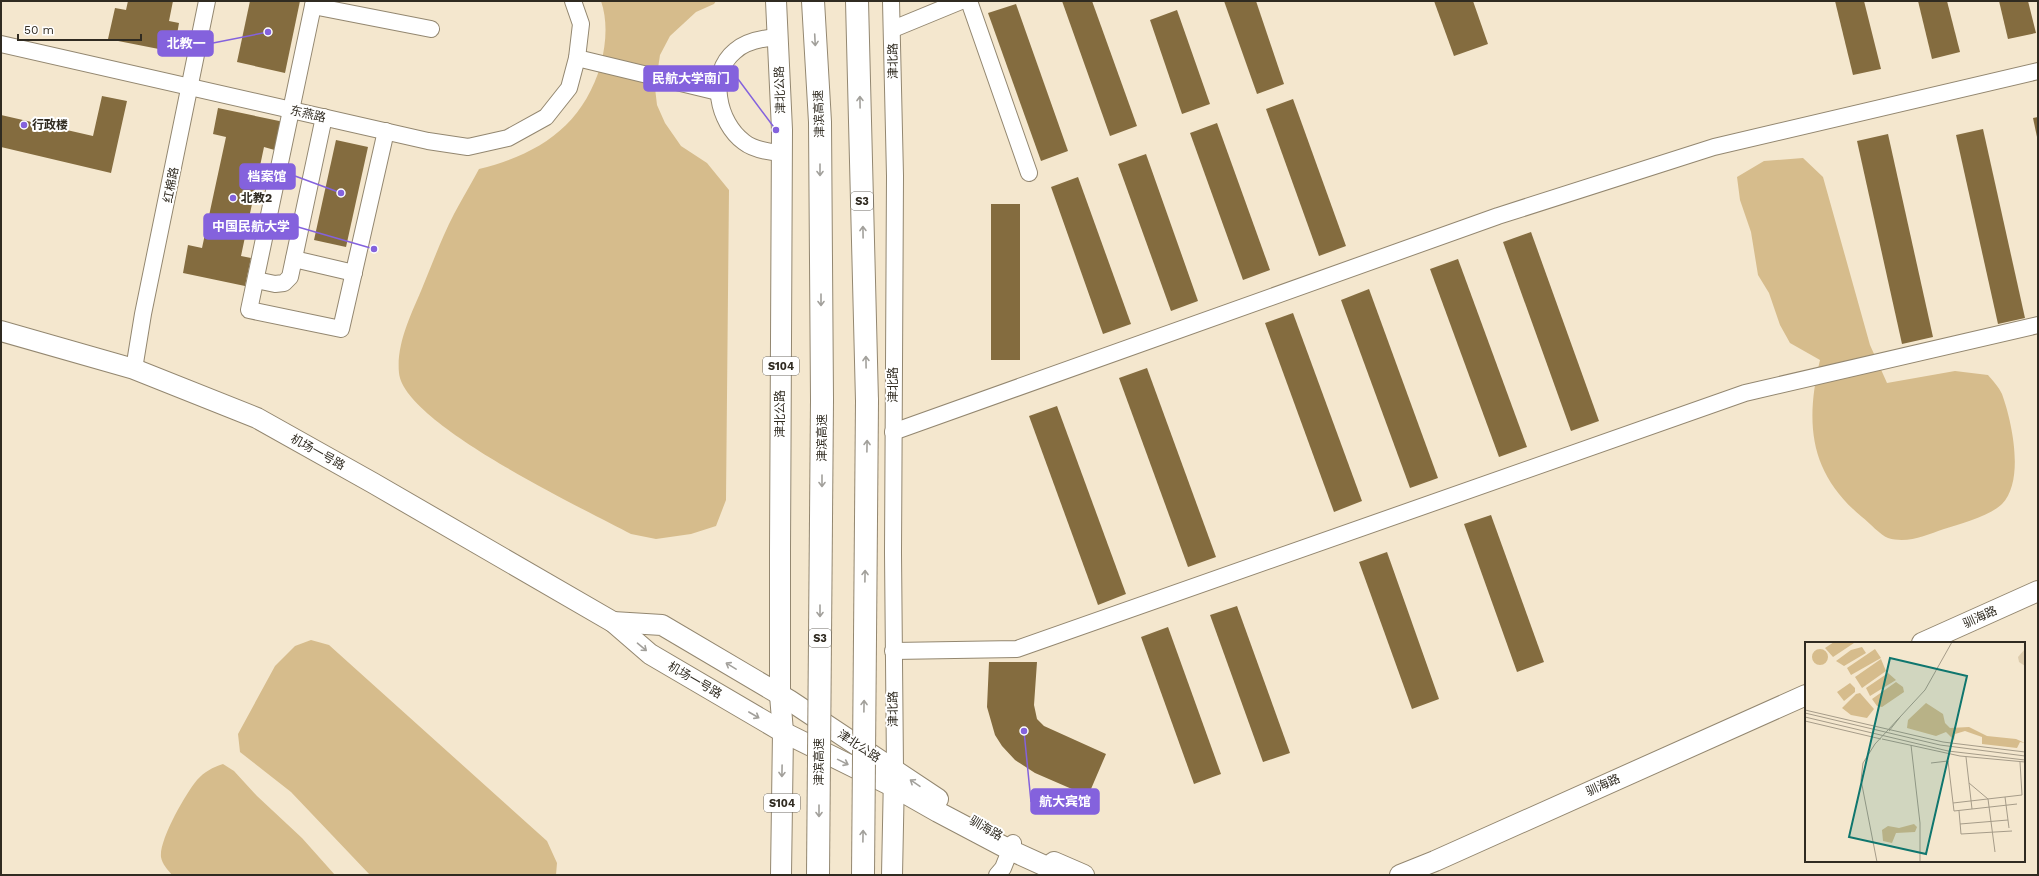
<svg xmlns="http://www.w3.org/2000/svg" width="2039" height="876" viewBox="0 0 2039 876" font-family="'Work Sans','Noto Sans SC',sans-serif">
	<rect width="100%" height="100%" fill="#f4e7ce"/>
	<g fill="#d6bc8c">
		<path d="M601,1H716L714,4L696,12L670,36L660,55L655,88L657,105L665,123L681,146L707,163L729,190L726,500L716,526L691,534L656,539L631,534C584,509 404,424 399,373C396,343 412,313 423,286C433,262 442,237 454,214C462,199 471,184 479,169C539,154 583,126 601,64C606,44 608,21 601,1Z"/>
		<path d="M1803,158L1823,177L1870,345L1887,383L1955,371L1988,375C1992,380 1999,387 2002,394C2012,422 2025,480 2002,504C1990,516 1960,524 1944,529C1926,535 1908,544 1888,538C1880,535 1870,523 1862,517C1809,473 1805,423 1820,360L1790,343L1780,325L1769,293L1758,275L1751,232L1740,200L1737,177L1764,161Z"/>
		<path d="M311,640L329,645L547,841L557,863L556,875H370L291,792L240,752L238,734L275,666L295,646Z"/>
		<path d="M223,764L234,771L257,796L302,838L335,875H172C168,870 162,864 161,857C159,840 186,793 197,780C204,772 213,767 223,764Z"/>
	</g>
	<g fill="#846c3f">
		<path d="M128,1H173L169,21L179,23L174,52L108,39L115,8L126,10Z"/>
		<path d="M250,1H300L285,73L237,62Z"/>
		<path d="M1062,1H1092L1137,126L1110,136Z"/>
		<path d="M1224,1H1256L1284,84L1257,94Z"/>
		<path d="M1434,1H1473L1488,44L1454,56Z"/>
		<path d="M1835,1H1864L1881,69L1853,75Z"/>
		<path d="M1918,1H1947L1960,52L1932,59Z"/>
		<path d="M1999,1H2028L2036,33L2008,39Z"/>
		<path d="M1016,4L1068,151L1041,161L988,13Z"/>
		<path d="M1177,10L1210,104L1182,114L1150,20Z"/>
		<path d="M102,96L127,101L111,173L1,147V115L93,136Z"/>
		<path d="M1293,99L1346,246L1319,256L1266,109Z"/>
		<path d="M218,108L284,122L278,151L264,147L241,256L251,258L245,286L183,273L188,245L202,248L226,137L213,134Z"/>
		<path d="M2038,117V137H2037L2033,118Z"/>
		<path d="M1217,123L1270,270L1243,280L1190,133Z"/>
		<path d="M1983,129L2025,318L1998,324L1956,135Z"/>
		<path d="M1888,134L1933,337L1902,344L1857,141Z"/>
		<path d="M336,140L368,147L346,247L314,240Z"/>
		<path d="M1146,154L1198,301L1171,311L1118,164Z"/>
		<path d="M1078,177L1131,324L1103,334L1051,187Z"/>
		<rect x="991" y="204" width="29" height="156"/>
		<path d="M1531,232L1599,421L1571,431L1503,242Z"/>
		<path d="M1458,259L1527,447L1499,457L1430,269Z"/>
		<path d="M1369,289L1438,478L1410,488L1341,300Z"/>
		<path d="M1293,313L1362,501L1334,512L1265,323Z"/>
		<path d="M1147,368L1216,557L1188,567L1119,378Z"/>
		<path d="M1057,406L1126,594L1098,605L1029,416Z"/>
		<path d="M1491,515L1544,662L1517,672L1464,524Z"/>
		<path d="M1387,552L1439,699L1412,709L1359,562Z"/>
		<path d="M1237,606L1290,753L1263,762L1210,615Z"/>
		<path d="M1168,627L1221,774L1194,784L1141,637Z"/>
		<path d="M989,662H1037L1034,705L1037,719L1044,726L1106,754L1088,796L1035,773L1015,760L1002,746L995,735L987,707Z"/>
	</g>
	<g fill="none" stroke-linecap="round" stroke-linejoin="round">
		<g stroke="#938770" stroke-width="18">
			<g id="minor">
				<path d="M314,1L249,310L341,329L386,131"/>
				<path d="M891,1L895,176L893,553L895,769"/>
				<path d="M969,1L1029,173"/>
				<path d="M313,6L431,29"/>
				<path d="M893,29L961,1"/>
				<path d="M778,37C764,38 746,41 735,51C707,74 718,123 744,142C754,150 769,152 781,153"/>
				<path d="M1,44L428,141L468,147L508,138L546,117L569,88L577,58L581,24L573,1"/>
				<path d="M577,58L718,92"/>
				<path d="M294,259L354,273"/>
				<path d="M256,280L275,284L284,283L290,277L324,117"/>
				<path d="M134,369L143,314L207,1"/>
				<path d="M893,432L1498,216L1714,147L2038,71"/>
				<path d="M893,651L1017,649L1745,393L2038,325"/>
				<path d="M997,875L1003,868L1013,843"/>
			</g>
		</g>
		<g stroke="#938770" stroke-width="22">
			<g id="major">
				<path d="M776,1L782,130L780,551V695L783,732L781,875"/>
				<path d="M1,331L134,369L257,418L373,483L613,622L650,654L783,732L894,787L938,812L1010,850L1065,875"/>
				<path d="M613,622L662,625L789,700L938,799"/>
				<path d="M1922,643L2038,591"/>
				<path d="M1054,862L1084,875"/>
				<path d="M892,875L894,775"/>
				<path d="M1400,875L1435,861L1806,695"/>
			</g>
		</g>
		<g stroke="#938770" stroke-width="24">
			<g id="highway">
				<path d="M813,1L820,122L822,400"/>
				<path d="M857,1L867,401"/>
			</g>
		</g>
		<use href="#minor" stroke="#fff" stroke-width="16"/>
		<use href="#major" stroke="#fff" stroke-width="20"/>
		<use href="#highway" stroke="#fff" stroke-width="22"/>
		<g stroke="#938770" stroke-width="24" stroke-linecap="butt">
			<g id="highway-bridge">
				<path d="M818,875L822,400"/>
				<path d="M863,875L867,401"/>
			</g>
		</g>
		<use href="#highway-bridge" stroke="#fff" stroke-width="22"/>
	</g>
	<defs><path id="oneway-shaft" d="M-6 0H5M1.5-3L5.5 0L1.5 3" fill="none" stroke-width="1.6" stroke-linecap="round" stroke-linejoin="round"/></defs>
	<g stroke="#a2a09b">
		<use href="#oneway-shaft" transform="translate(815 40) rotate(87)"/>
		<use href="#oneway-shaft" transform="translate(860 102) rotate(-91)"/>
		<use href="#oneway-shaft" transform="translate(820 170) rotate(90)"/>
		<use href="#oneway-shaft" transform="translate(863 232) rotate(-91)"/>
		<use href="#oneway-shaft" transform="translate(821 300) rotate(90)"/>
		<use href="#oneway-shaft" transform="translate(866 362) rotate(-91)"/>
		<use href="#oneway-shaft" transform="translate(867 446) rotate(-89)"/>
		<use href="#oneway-shaft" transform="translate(822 481) rotate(90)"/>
		<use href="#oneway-shaft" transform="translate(865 576) rotate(-89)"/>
		<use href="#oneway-shaft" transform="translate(820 611) rotate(90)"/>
		<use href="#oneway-shaft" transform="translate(642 647) rotate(40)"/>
		<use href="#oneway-shaft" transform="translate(731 666) rotate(-149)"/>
		<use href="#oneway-shaft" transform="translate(864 706) rotate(-89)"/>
		<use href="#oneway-shaft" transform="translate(754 715) rotate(30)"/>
		<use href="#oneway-shaft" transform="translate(843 762) rotate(26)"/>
		<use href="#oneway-shaft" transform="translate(782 771) rotate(91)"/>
		<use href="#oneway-shaft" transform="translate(915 783) rotate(-146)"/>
		<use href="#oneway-shaft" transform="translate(819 811) rotate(90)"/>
		<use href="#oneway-shaft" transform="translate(863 836) rotate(-89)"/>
	</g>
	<g fill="#8462dd" stroke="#fff" stroke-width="1.5">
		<circle cx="24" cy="125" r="4"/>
		<circle cx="233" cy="198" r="4"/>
	</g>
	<g text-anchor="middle" stroke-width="4" stroke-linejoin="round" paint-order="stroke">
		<g fill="#fff" stroke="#6e6b64" stroke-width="1">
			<rect x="851" y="192" width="22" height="18" rx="3"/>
			<rect x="763" y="357" width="36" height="18" rx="3"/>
			<rect x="809" y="629" width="22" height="18" rx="3"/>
			<rect x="764" y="794" width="36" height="18" rx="3"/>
		</g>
		<g font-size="11" font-weight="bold" fill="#302b21">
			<text x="862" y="205">S3</text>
			<text x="781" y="370">S104</text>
			<text x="820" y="642">S3</text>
			<text x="782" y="807">S104</text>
		</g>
		<g font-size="12" fill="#302b21" stroke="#fff">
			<text transform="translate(893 61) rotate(-91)" y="4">津北路</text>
			<text transform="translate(780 90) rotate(-92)" y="4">津北公路</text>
			<text transform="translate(308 114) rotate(13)" y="4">东燕路</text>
			<text transform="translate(819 114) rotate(-92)" y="4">津滨高速</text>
			<text transform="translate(171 185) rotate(-79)" y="4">红棉路</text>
			<text transform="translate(893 385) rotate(-90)" y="4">津北路</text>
			<text transform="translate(780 414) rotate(-90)" y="4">津北公路</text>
			<text transform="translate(822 438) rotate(-90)" y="4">津滨高速</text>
			<text transform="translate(318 452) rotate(29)" y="4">机场一号路</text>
			<text transform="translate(1980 617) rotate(-24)" y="4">驯海路</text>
			<text transform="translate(695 680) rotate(30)" y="4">机场一号路</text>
			<text transform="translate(893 709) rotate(-91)" y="4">津北路</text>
			<text transform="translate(859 746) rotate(33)" y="4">津北公路</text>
			<text transform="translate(819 762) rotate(-90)" y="4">津滨高速</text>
			<text transform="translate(1603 785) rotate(-24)" y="4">驯海路</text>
			<text transform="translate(986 828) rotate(30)" y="4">驯海路</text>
		</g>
		<g font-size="12" font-weight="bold" fill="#302b21" stroke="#fff" text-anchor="start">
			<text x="32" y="129">行政楼</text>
			<text x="241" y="202">北教2</text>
		</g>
	</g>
	<g transform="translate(1805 642)">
		<rect width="220" height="220" fill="#f4e7ce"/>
		<path d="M220,7V24L214,20L213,15Z" fill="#ddccad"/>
		<path d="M29,0H49V1L28,15L20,6ZM57,5L61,11L39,24L31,19L46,8ZM7 15a8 8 0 1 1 16 0a8 8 0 1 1-16 0ZM70,7L76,16L46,33L42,26ZM76,17L81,29L57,46L50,35ZM83,31L91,38L65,54L61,46ZM91,40L98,45L99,50L77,65L72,64L67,57ZM45,41L50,46V50L39,59L32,50ZM55,51L69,67L62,76L46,73L37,66L51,52ZM121,61L138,72L140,81L145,86L164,85L182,94L211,97L220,101L215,100L212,106L177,102V95L160,89L150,92L149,98L141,90L131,94L102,86L103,78ZM109,182L112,185L110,190L91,191L87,201L78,199L77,188L83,184L94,186Z" fill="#d6bc8c"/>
		<path fill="none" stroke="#a69c89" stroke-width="1" d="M0,68L138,100L220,110M0,71L135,103L220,114M0,75L143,109L220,118M0,79L76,97M84,89L95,75M77,97L155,114L220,120M106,103L115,181V220M161,115L167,167M126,121L143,119L149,169L212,162M164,141L183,157L190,210M200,155L204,186M148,161L217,153L215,120M154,169L156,192L207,189M155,182L203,178M72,220L56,138L58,121L70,102L120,48L147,0"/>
		<path fill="#0f766e" fill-opacity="0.15" stroke="#0f766e" stroke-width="2" d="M85,16L162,34L121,212L44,195Z"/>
		<rect width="220" height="220" fill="none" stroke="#302b21" stroke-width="2"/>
	</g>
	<path fill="none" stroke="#8462dd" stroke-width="1.5" d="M268 32L213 43M776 130L738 79M341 193L295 176M374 249L298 227M1024 731L1031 802"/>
	<g fill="#8462dd" stroke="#fff" stroke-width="1.5">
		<circle cx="268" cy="32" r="4"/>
		<circle cx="776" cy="130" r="4"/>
		<circle cx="341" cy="193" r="4"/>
		<circle cx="374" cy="249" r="4"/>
		<circle cx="1024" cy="731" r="4"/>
	</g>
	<g fill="#8462dd" stroke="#8462dd" stroke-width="1.5">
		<rect x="158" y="31" width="55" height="25" rx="4"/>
		<rect x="644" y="66" width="94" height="25" rx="4"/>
		<rect x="240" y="164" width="55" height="25" rx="4"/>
		<rect x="204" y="214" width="94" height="25" rx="4"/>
		<rect x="1031" y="789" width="68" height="25" rx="4"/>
	</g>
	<g font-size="13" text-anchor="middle" font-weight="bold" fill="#fff">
		<text x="186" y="48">北教一</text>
		<text x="691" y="83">民航大学南门</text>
		<text x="267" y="181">档案馆</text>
		<text x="251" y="231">中国民航大学</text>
		<text x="1065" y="806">航大宾馆</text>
	</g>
	<rect width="2039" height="876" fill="none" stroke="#302b21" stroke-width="4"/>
	<path d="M18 34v6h123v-6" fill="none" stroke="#302b21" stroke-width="2"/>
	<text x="24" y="34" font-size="12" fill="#302b21" stroke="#ffffff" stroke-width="3" paint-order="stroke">50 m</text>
</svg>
